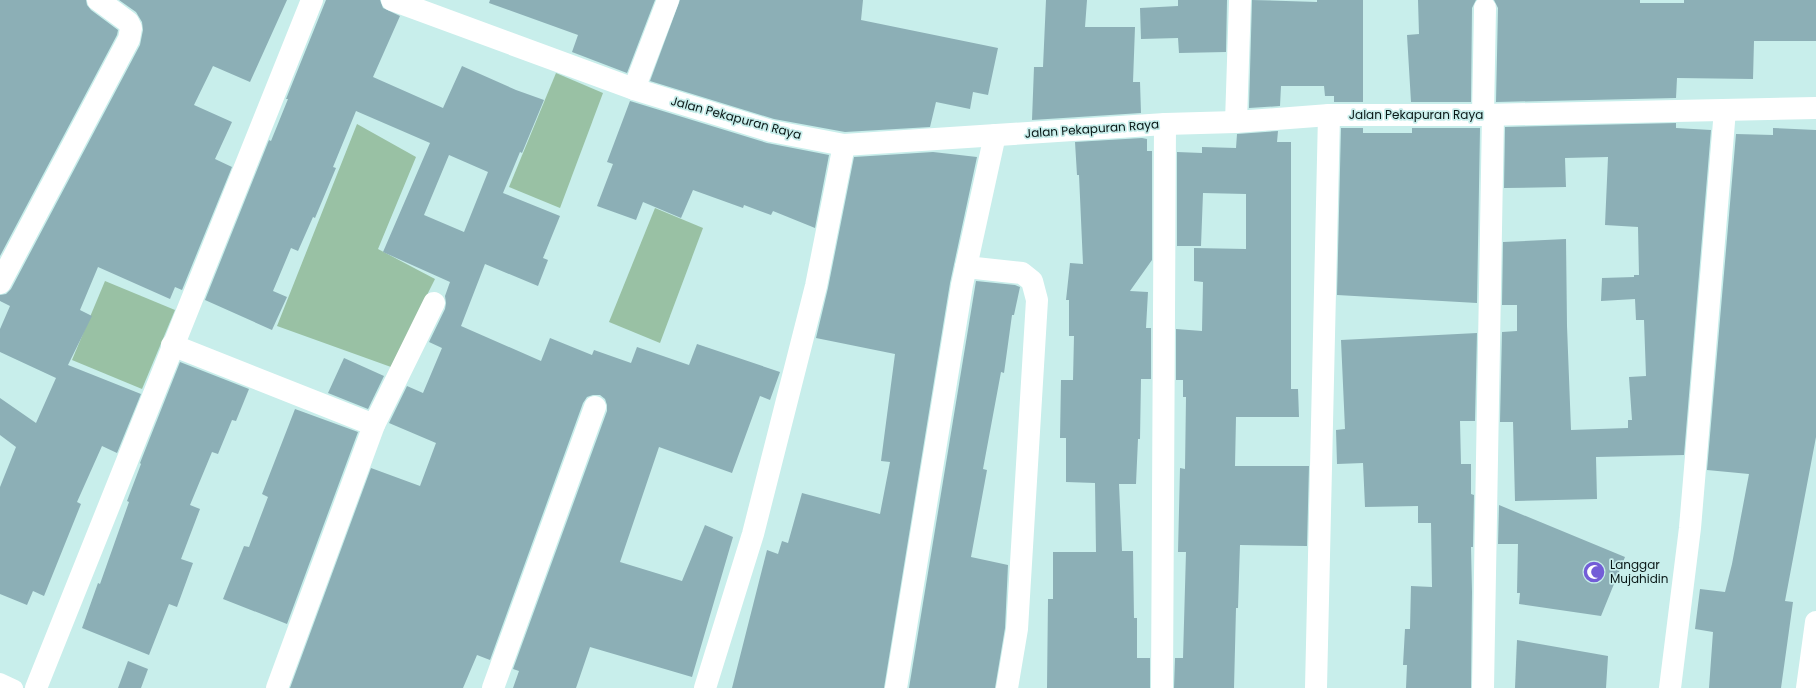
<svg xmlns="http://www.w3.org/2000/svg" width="1816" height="688" viewBox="0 0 1816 688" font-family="Poppins,sans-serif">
	<rect width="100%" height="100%" fill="#c8eeeb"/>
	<g fill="#99c1a4">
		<path d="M556,73L603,93L560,208L509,187Z"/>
		<path d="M357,124L416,157L378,249L435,279L391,367L277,326Z"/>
		<path d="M655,208L703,228L660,343L609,322Z"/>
		<path d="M105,281L175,310L142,389L72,360Z"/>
	</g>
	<g fill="#8cafb6" fill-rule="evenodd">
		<path d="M0,0H86L87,5L91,10L118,30L117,35L0,256Z"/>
		<path d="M119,0H287L250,82L213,66L194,105L232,122L215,159L232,167L182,290L175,287L170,299L98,267L80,310L92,316L68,365L141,394L117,453L102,446L77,502L81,504L44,596L33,591L27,605L0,594V487L16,447L0,435V398L36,423L56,378L0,352V329L10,306L0,301V295L6,294L11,289L140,45L143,30L142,22L136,12Z"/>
		<path d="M326,0H380L383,8L400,16L373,77L443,108L462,66L516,90L544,100L522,153L520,152L503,193L560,216L543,258L548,260L538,286L485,264L461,326L541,361L550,338L592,355L594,350L631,363L637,347L689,365L697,344L780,372L770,400L760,396L732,473L659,447L620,562L682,581L705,525L733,537L692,677L590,647L576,688H513L519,671L513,669L607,411V405L605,399L600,395H593L587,397L583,403L490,660L477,655L463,688H290L371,468L420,486L436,443L389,423L407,386L423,393L442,348L429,342L445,309L446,303L445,296L450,282L383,252L430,143L356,111L333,167L336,168L315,218L313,217L298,251L291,248L273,291L287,297L272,330L205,300L269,140L271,141L288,99H286ZM449,155L488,172L464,232L424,215Z"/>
		<path d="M490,0H655L627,73L572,52L578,35L489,3Z"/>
		<path d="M680,0H863L861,20L998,48L988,95L973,92L970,109L936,102L930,127L845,132L774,119L650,81Z"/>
		<path d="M1046,0H1087L1085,27H1135L1133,82H1140L1141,113L1032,120L1034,67H1043Z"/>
		<path d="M1178,0H1227L1226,52L1179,53L1178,38L1141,39L1140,8L1178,6Z"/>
		<path d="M1252,0L1317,2V0H1363V102H1334V96H1325L1324,86H1281L1280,106L1249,108Z"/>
		<path d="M1418,0H1476L1472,8L1471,102H1411L1407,35L1419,34Z"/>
		<path d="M1494,0H1640V3H1684V0H1816V41H1754L1753,79L1677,78L1676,98L1496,102L1498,8Z"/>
		<path d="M630,101L767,143L829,155L815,228L773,211L771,215L744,205L743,208L693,190L681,218L643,202L636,220L597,206L613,164L607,162Z"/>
		<path d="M1676,123V128L1711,130L1684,455L1596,457L1597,499L1515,501L1513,422H1500L1502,332L1517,331V305H1502L1503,242L1566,239L1567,326L1571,430L1628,428V420H1632L1629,377L1646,376L1644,320H1636L1635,299L1601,301L1602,278L1634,277V275H1639L1638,227L1605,225L1608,157L1565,158L1566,187L1504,188L1505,127Z"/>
		<path d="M1341,128H1363V133H1412V128H1480L1477,303L1337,295Z"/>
		<path d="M1773,128L1816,130V437L1785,601L1793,602L1781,688H1709L1713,632L1695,629L1700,589L1725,592L1732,564L1749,474L1707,470L1736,134L1773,135Z"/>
		<path d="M1278,131L1277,142H1291V389H1298L1299,417H1236L1235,466H1309L1307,546L1240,545L1238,608H1236L1234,688H1174L1175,658H1183L1186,552H1178L1180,468L1185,469L1186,397H1183V380H1176V329L1202,331L1203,282L1194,281V248L1246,249V194L1203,193L1201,246H1177V152L1202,153V147L1236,148L1237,134Z"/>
		<path d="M1142,138L1147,139V151H1152V260L1130,291L1148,292L1146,328H1151V379H1141L1140,439H1138L1136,484H1119L1122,551H1133L1134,618H1137V658H1150V688H1047L1048,599H1053V552H1096L1095,483L1066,482V438H1060L1061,380H1073L1074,336H1069V300H1066L1070,263L1083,264L1079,175H1077L1075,142Z"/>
		<path d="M933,152L977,157L950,283L884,688H732L767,550L778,554L782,541L788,543L802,493L880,514L890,462L881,461L895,354L816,338L828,288L854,157Z"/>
		<path d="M976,281L1015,285L1020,287L1014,315H1012L1004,373L1001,372L983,469L987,470L971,557L1008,565L1005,628L995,688H909Z"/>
		<path d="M1477,333L1475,421H1460L1461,464H1471V494L1474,495L1473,547H1471L1472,592L1471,688H1406L1407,665H1403L1405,629H1410L1411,586L1432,587L1431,523H1418V506L1365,507L1363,463L1337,464L1336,430L1345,429L1341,340Z"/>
		<path d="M344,358L384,376L368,409L328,393Z"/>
		<path d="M180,362L249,389L236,421L232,420L218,454L212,452L190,505L200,509L181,559L193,563L177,607L169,604L149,655L82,628L98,583L100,584L129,502L127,501L141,464L140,463Z"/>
		<path d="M295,409L358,432L287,624L223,599L244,546L249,547L268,497L262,494Z"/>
		<path d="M1499,505L1625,557L1601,616L1519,604L1520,593H1517L1518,544H1498Z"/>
		<path d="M1517,640L1608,656L1606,688H1515Z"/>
		<path d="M128,661L148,669L141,688H118Z"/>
	</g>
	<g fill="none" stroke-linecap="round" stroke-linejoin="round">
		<path stroke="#fff" stroke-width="16" d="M0,681L15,688"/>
		<g stroke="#fff" stroke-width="22">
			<path d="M634,89L668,0"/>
			<path d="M1483,115L1485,8"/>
			<path d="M1236,122L1240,0"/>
			<path d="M966,267L1022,273L1032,281L1037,300L1017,629L1007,688"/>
			<path d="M0,283L129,39L131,28L128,22L98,0"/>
			<path d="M172,345L374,425L434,303"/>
			<path d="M36,688L312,0"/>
			<path d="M277,688L374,425"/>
			<path d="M493,688L595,407"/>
			<path d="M705,688L753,534L816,286L844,145"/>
			<path d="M896,688L962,285L995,135"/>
			<path d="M1162,688L1165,124"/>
			<path d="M1316,688L1329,115"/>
			<path d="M1483,688L1493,115"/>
			<path d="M1670,688L1690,528L1725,110"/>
			<path d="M1807,688L1816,622"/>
		</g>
		<path stroke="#fff" stroke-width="22" d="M392,0L634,89L771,131L844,145L1165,124L1236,122L1329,115H1483L1816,108"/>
	</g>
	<defs>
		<g id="mosque-disc" transform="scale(1.15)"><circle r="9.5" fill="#735dd7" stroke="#c8eeeb"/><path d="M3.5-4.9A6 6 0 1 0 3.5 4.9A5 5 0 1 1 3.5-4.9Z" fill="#fff"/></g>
	</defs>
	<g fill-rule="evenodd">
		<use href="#mosque-disc" x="1594" y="572"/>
	</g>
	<g text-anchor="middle" stroke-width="3.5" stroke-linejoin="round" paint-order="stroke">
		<g font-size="12" fill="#091716" stroke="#c8eeeb">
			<text x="1416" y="119">Jalan Pekapuran Raya</text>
			<text transform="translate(736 118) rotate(15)" y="4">Jalan Pekapuran Raya</text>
			<text transform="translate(1092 129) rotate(-4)" y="4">Jalan Pekapuran Raya</text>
		</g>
		<g font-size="12" fill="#091716" stroke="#c8eeeb" text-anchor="start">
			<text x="1610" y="569">Langgar<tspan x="1610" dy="14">Mujahidin</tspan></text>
		</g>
	</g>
</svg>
